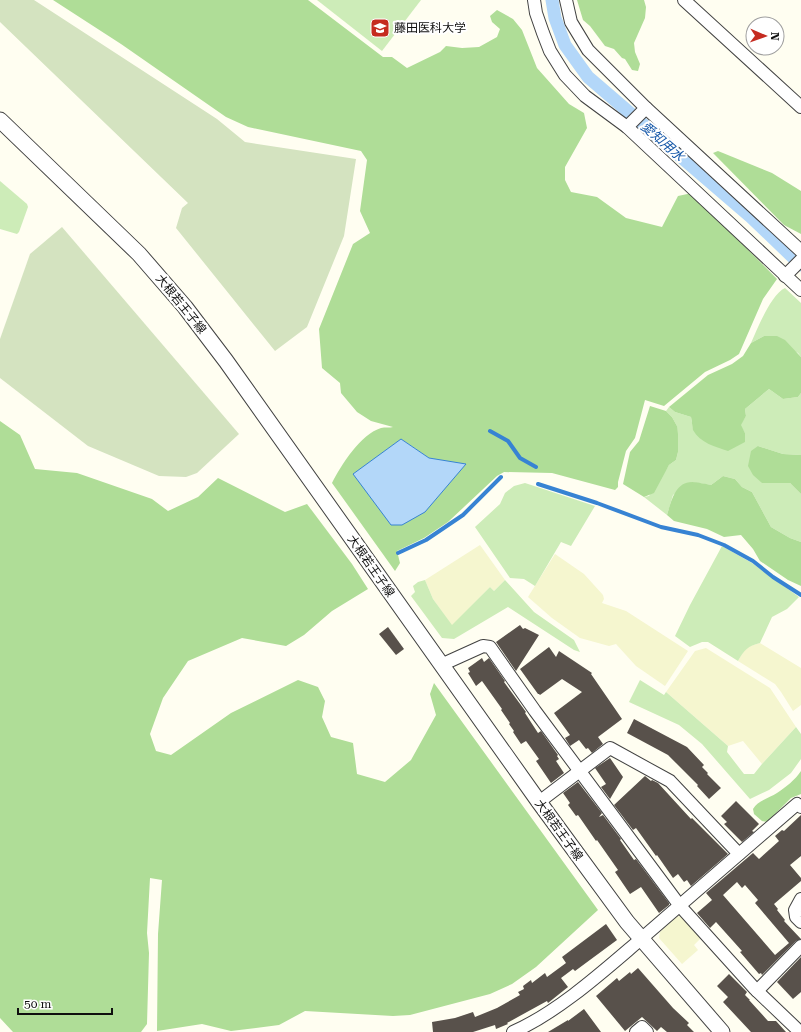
<svg xmlns="http://www.w3.org/2000/svg" width="801" height="1032" viewBox="0 0 801 1032" font-family="'Roboto Serif','Noto Sans JP',serif">
	<rect width="100%" height="100%" fill="#fffef1"/>
	<g fill="#f5f6cf">
		<path d="M480,545L505,580L494,591L490,587L452,626L433,599L425,580Z"/>
		<path d="M555,554L584,574L603,595L604,599L602,603L626,611L688,651L665,686L636,666L616,644L609,646L580,638L552,618L528,597Z"/>
		<path d="M760,643L801,668V705L793,711L781,692L775,684L738,661L744,650L750,646Z"/>
		<path d="M706,648L770,688L796,727L762,764L743,741L728,746L666,692L695,651Z"/>
		<path d="M677,916L683,917L701,938L694,945L698,950L682,964L659,938L660,932Z"/>
	</g>
	<g fill="#cdecb8">
		<path d="M317,0H421L382,51Z"/>
		<path d="M0,181L27,204L28,207L19,232L17,234L0,229Z"/>
		<path d="M785,288L801,303V357L798,353L764,336L751,343C757,330 771,294 785,288Z"/>
		<path d="M769,389L783,399L798,397L801,393V455L783,454L758,446L762,483H790L801,494V542L790,538L771,527L752,492L742,487L735,479L723,476L711,485L692,482L673,495L667,515L644,497L649,496L669,465L676,460L678,452L677,426L672,417L666,411L669,407L675,412L691,417L693,429L745,433L740,425L746,416L745,409Z"/>
		<path d="M525,483L595,506L571,546L561,542L535,586L524,579L510,578L475,527L500,504L505,493L514,486Z"/>
		<path d="M722,546L752,563L799,597L787,609L772,617L760,643C748,646 744,650 738,661L708,642H702L690,647L675,636L690,605Z"/>
		<path d="M425,580L433,599L452,625L490,587L494,591L505,580L534,612L574,640L580,652L574,650L508,607L454,639L442,638L411,596L415,592L413,586L418,582Z"/>
		<path d="M640,680L664,695L666,692L728,746L727,752L744,774H754L762,764L796,727L801,734V759L791,773L769,790L750,799L702,744L679,725L629,702Z"/>
	</g>
	<g fill="#afdd97" fill-rule="evenodd">
		<path d="M53,0H308L383,57H392L407,68L440,52L446,46L462,48L479,47L497,37L500,29L492,22L490,16L497,10L513,19L522,30L537,68L569,104L584,113L587,128L565,167V180L571,192L597,197L626,218L662,227L678,196L692,193L777,279L763,299L739,354L730,360L705,372L664,406L645,400L635,438L626,451L618,482V487L615,490L552,473L504,472L497,476L448,522L424,538L397,551L400,563L395,571L332,483C341,465 361,434 381,428C385,427 390,428 393,427L371,421L357,412L341,393L340,383L322,368L319,329L353,244L370,233L360,211L367,160L361,151L248,127L226,117L121,44ZM401,439L429,458L466,465L354,474Z"/>
		<path d="M577,0H644L646,7L645,18L634,43L635,52L640,64L638,71L632,70L625,59L622,58L614,49L605,46L590,26L583,20Z"/>
		<path d="M718,151L772,173L801,191V234L784,225L713,153Z"/>
		<path d="M764,336H777L785,340L801,357V393L798,397L783,399L769,389L745,409L746,416L741,425L745,433V442L728,451C716,447 700,443 693,430C692,426 692,421 691,417L675,412L669,407L708,375L732,364L743,356L751,343Z"/>
		<path d="M650,406L666,411L672,417L677,426L678,434V452L676,460L669,465L654,493L644,497L623,484L630,452L639,441Z"/>
		<path d="M0,421L20,435L35,469L77,473L152,499L168,511L198,497L218,478L285,512L307,504L352,564L368,589L332,611L304,635L286,646L242,638L188,661L163,698L150,734L156,751L171,755L231,713L298,680L318,687L325,701L322,717L331,737L353,743L357,774L385,782L411,760L436,715L430,694L434,683L598,910L536,967L512,984L490,994L410,1015L393,1016L305,1011L279,1025L231,1031L202,1024L157,1031L158,934L162,880L150,878L147,933L149,953L147,1024L141,1032H13L0,1018Z"/>
		<path d="M758,446L783,454L801,455V494L790,483H762L753,475L748,466L751,451Z"/>
		<path d="M723,476L735,479L742,487L752,492L771,527L790,538L801,542V586L788,580L760,561L753,549L741,535L724,537L707,529L674,521L667,515C671,502 675,482 692,482C698,482 705,484 711,485Z"/>
		<path d="M801,771V794L791,798L767,822L762,821L754,814L753,809C758,800 770,798 777,793C786,787 795,780 801,771Z"/>
	</g>
	<g fill="#d4e3c0">
		<path d="M0,0H34L217,119L245,142L356,159L344,236L307,327L275,351L176,228L182,208L188,203L0,22Z"/>
		<path d="M62,227L239,434L197,473L186,477L159,476L88,446L0,378V339L30,254Z"/>
	</g>
	<path fill="#b3d7f9" stroke="#3783d3" d="M401,439L429,458L466,464L425,512L402,525H391L353,474Z"/>
	<g fill="none" stroke-linecap="round" stroke-linejoin="round">
		<g stroke="#3783d3" stroke-width="4">
			<path d="M490,431L508,441L520,458L536,467"/>
			<path d="M538,484L597,503L661,527L698,535L724,545L753,561L773,577L801,595"/>
			<path d="M398,553L426,540L463,515L501,477"/>
		</g>
		<path stroke="#b3d7f9" stroke-width="13" d="M552,0L555,18L565,45L588,77L751,217L801,265"/>
	</g>
	<g fill="#58514b" fill-rule="evenodd">
		<path d="M520,625L523,629L525,628L539,635L516,671L496,642Z"/>
		<path d="M388,627L404,649L396,655L379,634Z"/>
		<path d="M549,647L556,657L559,651L592,673L591,674L622,719L598,737L603,744L592,753L588,748L586,749L579,740L570,746L565,738L570,735L554,713L582,692L562,679L540,695L539,694H538L520,669Z"/>
		<path d="M482,658L484,662L489,658L505,681L504,682L526,712L525,713L538,733L541,731L558,755L557,756L559,759L556,761L564,773L551,783L536,761L539,759L526,741L521,744L513,732L514,731L509,724L510,723L501,710L502,709L482,681L476,686L468,673L470,672L468,668Z"/>
		<path d="M634,719L687,747L704,765L702,767L708,773L707,774L721,788L709,799L697,786L698,785L668,755L627,733Z"/>
		<path d="M610,758L623,777L610,799L601,787L606,784L595,768Z"/>
		<path d="M645,776L651,781L652,780L658,783L691,819L692,818L728,854L691,886L687,880L684,882L678,874L673,878L657,855L656,856L636,828L633,830L614,805Z"/>
		<path d="M578,782L602,813L599,817L603,815L621,839L620,840L634,860L636,859L669,903V905L659,913L641,887L630,894L615,872L618,870L597,840L596,841L578,815L576,816L568,805L570,803L563,793Z"/>
		<path d="M736,801L759,824L752,831L754,832L742,842L724,824L727,822L721,816Z"/>
		<path d="M801,815V856L790,865L801,878V881L774,904L778,909L777,910L785,920L784,921L801,939L796,941L762,975L761,973L759,974L740,952L742,951L716,922L710,928L697,913L712,900L706,893L753,853L759,859L779,841L775,836L782,830L784,831ZM737,882L742,888L745,885L758,900L755,903L789,943L775,955L723,895Z"/>
		<path d="M606,924L617,940L575,971L573,969L561,978L568,987L548,1003L547,1001L507,1023L508,1024L496,1029L495,1025L473,1032H433L432,1022L455,1018L473,1012L475,1017L497,1008L520,995L518,992L524,989L523,986L531,980L532,983L545,973L547,977L566,963L562,957Z"/>
		<path d="M801,957V992L793,999L777,982Z"/>
		<path d="M638,968L673,1008L689,1023L687,1025L694,1032H667L661,1027L657,1031L642,1017L625,1031L596,996L617,978L619,981L630,972L631,974Z"/>
		<path d="M729,974L747,992L745,995L750,1000H749L768,1021H776L786,1032H751L723,1002L728,997L717,986Z"/>
		<path d="M584,1009L601,1032H548L568,1020V1021Z"/>
	</g>
	<g fill="none" stroke-linecap="round" stroke-linejoin="round">
		<g stroke="#424242" stroke-width="14">
			<g id="minor">
				<path d="M534,0L536,13L543,33L550,51L565,75L585,96L627,127L801,290"/>
				<path d="M566,0L571,22L588,50L646,108L801,251"/>
				<path d="M684,0L801,107"/>
				<path d="M627,127L646,108"/>
				<path d="M785,276L801,260"/>
				<path d="M441,665L483,646L490,647L535,711L680,906L755,989L800,1032"/>
				<path d="M539,802L610,748L670,781L739,854"/>
				<path d="M801,899L795,910L796,917L801,922"/>
				<path d="M757,991L801,946"/>
				<path d="M513,1032C556,1013 599,975 634,945C689,898 743,851 797,804L801,807"/>
				<path d="M636,1032L642,1027L647,1032"/>
			</g>
		</g>
		<g stroke="#424242" stroke-width="17">
			<path id="tertiary" d="M0,120L139,254L185,307L226,361L539,802L627,922L722,1032"/>
		</g>
		<use href="#minor" stroke="#fff" stroke-width="12"/>
		<use href="#tertiary" stroke="#fff" stroke-width="15"/>
	</g>
	<defs>
		<g id="university-square" transform="scale(1)"><rect x="-9" y="-9" width="18" height="18" rx="4" fill="#c52b20" stroke="#fff"/><path d="M0-5L7-2L0 1L-7-2ZM-4 1L0 2.5L4 1V4Q0 6-4 4Z" fill="#fff"/></g>
	</defs>
	<g fill-rule="evenodd">
		<use href="#university-square" x="380" y="28"/>
	</g>
	<g text-anchor="middle" stroke-width="4" stroke-linejoin="round" paint-order="stroke">
		<g font-size="12" fill="#0f0f0f" stroke="#fff" text-anchor="start">
			<text x="394" y="32">藤田医科大学</text>
		</g>
		<g font-size="12" fill="#0f0f0f" stroke="#fff">
			<text transform="translate(181 304) rotate(51)" y="4">大根若王子線</text>
			<text transform="translate(371 566) rotate(55)" y="4">大根若王子線</text>
			<text transform="translate(559 830) rotate(54)" y="4">大根若王子線</text>
		</g>
		<g font-size="13" font-style="italic" fill="#1255a7" stroke="#fff">
			<text transform="translate(663 141) rotate(41)" y="5">愛知用水</text>
		</g>
	</g>
	<g transform="translate(765 36) rotate(92)"><circle r="19" fill="#ffffff" stroke="#9f9f9f"/>
	<path d="M0-3L7 15L0 10L-7 15Z" fill="#c52b20"/>
	<text y="-6" font-size="11" font-weight="bold" text-anchor="middle" fill="#0f0f0f">N</text>
	</g>
	<path d="M18 1008v6h94v-6" fill="none" stroke="#0f0f0f" stroke-width="2"/>
	<text x="24" y="1008" font-size="12" fill="#0f0f0f" stroke="#ffffff" stroke-width="3" paint-order="stroke">50 m</text>
</svg>
